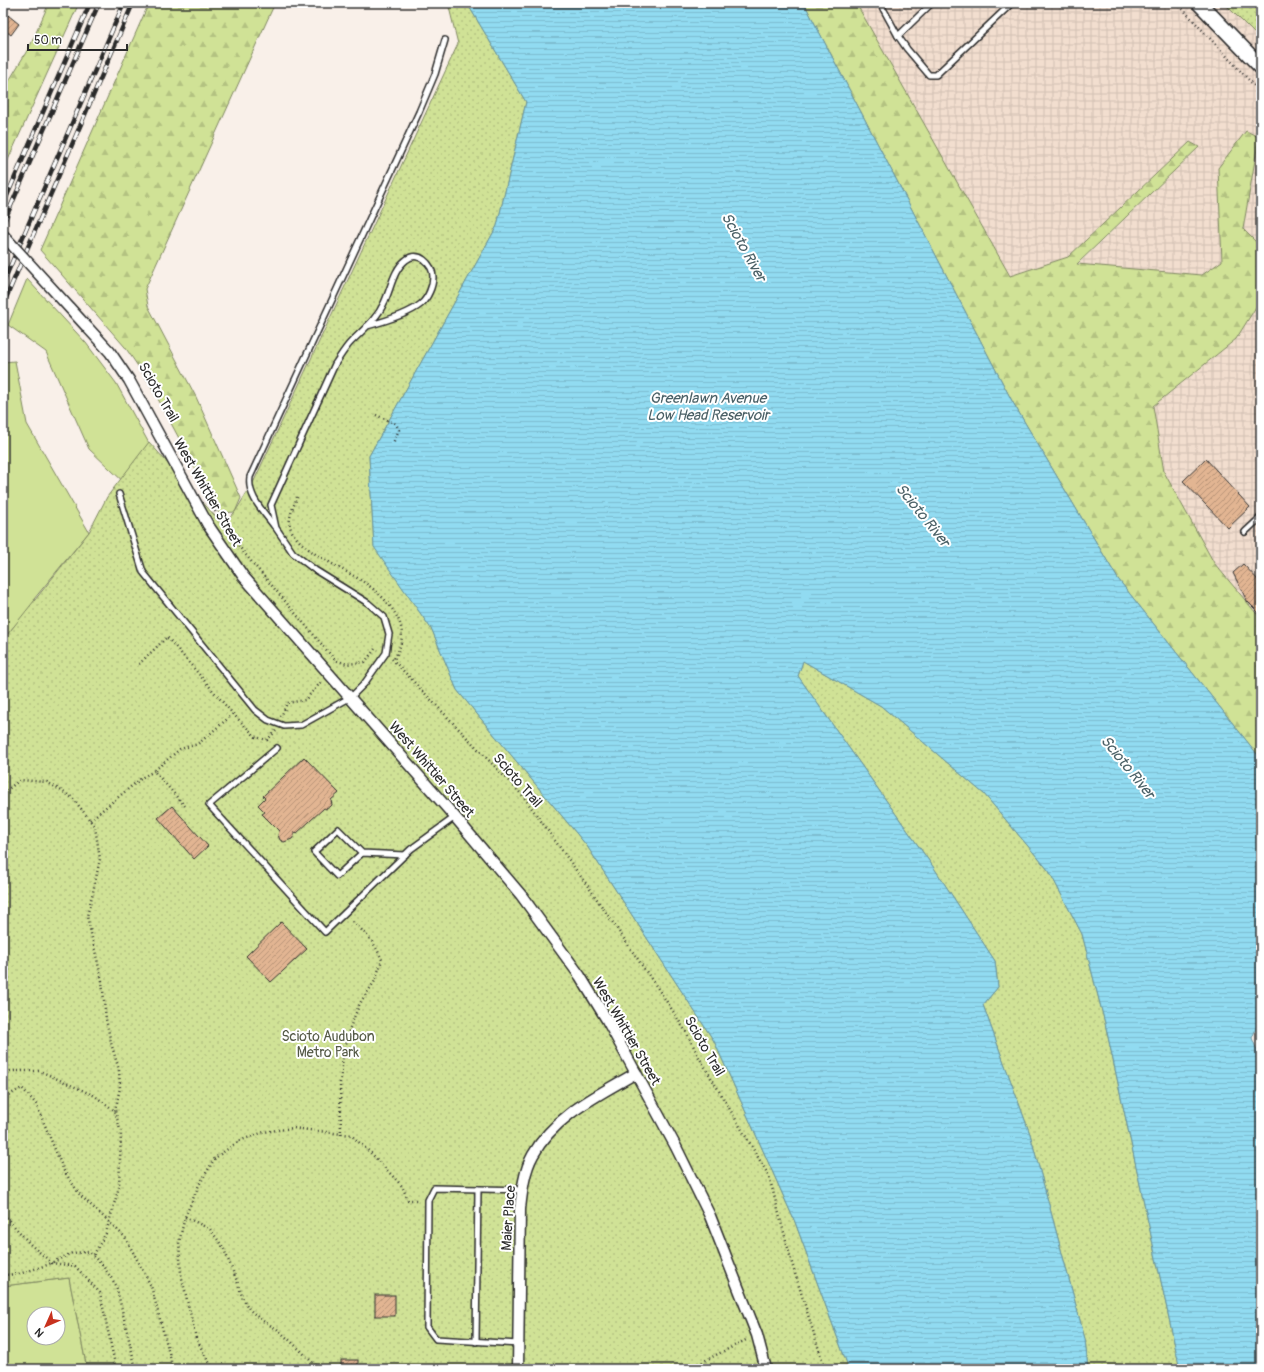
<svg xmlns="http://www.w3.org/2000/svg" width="1264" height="1372" viewBox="0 0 1264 1372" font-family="Pangolin,sans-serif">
	<defs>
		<pattern id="industrial-grid" width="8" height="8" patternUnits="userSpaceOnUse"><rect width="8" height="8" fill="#f2decf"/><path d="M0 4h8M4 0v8" fill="none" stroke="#d0bfb2"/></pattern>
		<pattern id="forest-firs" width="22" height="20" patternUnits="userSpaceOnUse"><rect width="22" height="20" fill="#d0e296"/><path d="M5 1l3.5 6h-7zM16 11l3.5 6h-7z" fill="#b3c281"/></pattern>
		<pattern id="park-dots" width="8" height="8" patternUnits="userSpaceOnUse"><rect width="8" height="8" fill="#d0e296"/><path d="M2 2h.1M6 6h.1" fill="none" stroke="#b3c281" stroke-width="1.8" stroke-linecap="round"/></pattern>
		<pattern id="water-rules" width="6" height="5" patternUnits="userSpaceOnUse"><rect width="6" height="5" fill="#91dbf1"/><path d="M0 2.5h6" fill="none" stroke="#7dbccf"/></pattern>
		<pattern id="building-hatch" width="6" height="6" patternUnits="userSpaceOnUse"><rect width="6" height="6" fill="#e2b592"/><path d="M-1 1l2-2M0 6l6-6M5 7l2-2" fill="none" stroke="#b79377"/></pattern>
	</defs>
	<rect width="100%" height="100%" fill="#f9f0e9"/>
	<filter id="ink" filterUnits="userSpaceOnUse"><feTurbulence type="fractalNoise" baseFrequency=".025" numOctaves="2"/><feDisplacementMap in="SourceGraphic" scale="8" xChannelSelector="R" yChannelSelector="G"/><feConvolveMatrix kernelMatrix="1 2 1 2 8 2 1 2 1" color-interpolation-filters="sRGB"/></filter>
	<g filter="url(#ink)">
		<g fill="url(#industrial-grid)">
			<path d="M856,3H1224L1261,40V247L1243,229L1259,137L1218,168L1222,262L1202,275L1077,265L1199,147L1190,142L1068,257L1010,276Z"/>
			<path d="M1261,299V619L1214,563L1164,472L1153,406L1236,339Z"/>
		</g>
		<g fill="#d0e296" stroke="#7e8660" fill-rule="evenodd">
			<path d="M27,279L86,343L116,383L198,533L130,488L89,449L46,352L8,325Z"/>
			<path d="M15,361L27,424L89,532L34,599L112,718L76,742L15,625L3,640V362Z"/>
			<path d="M69,1278L87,1369H3V1286ZM34,1314H58V1338H34Z"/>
		</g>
		<g fill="url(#forest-firs)" stroke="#7e8660">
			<path d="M49,3H79L3,171V91L31,44Z"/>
			<path d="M149,3H275L145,289L148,306L196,397L241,498L235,512L219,513L150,384L125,347L40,250Z"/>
			<path d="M804,3H856L1010,276L1068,257L1190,142L1199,147L1077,264L1202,275L1222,261L1218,168L1246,131L1259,137L1243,229L1261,247V299L1236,339L1153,406L1164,472L1214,563L1261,619V759L1118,579L1012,401Z"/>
		</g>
		<g fill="url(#park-dots)" stroke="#7e8660">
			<path d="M448,3H467L526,102L497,226L369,456L374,546L432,630L457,690L587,846L714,1041L795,1222L849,1369H87L69,1278L3,1286V640L89,532L107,497L149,442L223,525L235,512L254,481L458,44Z"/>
			<path d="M1224,3H1261V40Z"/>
			<path d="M803,661L881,706L984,794L1049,871L1082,934L1105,1023L1180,1369H1088L1085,1339L1030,1134L983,1005L998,987L995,961L934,868L798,676Z"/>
		</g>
		<path fill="url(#water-rules)" stroke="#6895a2" d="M467,3H804L1012,401L1118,579L1261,759V1024H1258L1252,1038L1261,1060V1369H1180L1105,1023L1082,934L1049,871L984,794L881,706L803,661L798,676L934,868L995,961L998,987L983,1005L1030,1134L1085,1339L1088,1369H849L795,1222L714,1041L587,846L457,690L432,630L374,547L369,456L497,226L526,102Z"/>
		<g fill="url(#building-hatch)" stroke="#2b2b2b">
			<path d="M3,11L19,24L11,35L3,29Z"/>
			<path d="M1206,459L1250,507L1228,528L1183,481Z"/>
			<path d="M1243,564L1261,583V615L1247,601L1233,573Z"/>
			<path d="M304,757L339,793L331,800L332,805L330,807L326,809L324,808L296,834L294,831V836L292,839L284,842L280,840L278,835L279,831L262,814L265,812L258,805L265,798L263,796Z"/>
			<path d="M172,806L208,846L194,859L158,818Z"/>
			<path d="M281,922L307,949L271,982L246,956Z"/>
			<rect x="375" y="1295" width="20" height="21"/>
			<rect x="341" y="1360" width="17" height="9"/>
		</g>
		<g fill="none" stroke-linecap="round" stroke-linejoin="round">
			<g stroke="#2b2b2b" stroke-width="8">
				<g id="service">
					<path d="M880,3L898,36L907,49L929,75H936L1012,3"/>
					<path d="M898,36L932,3"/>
					<path d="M119,494L143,572L255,710L268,720L284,726L301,725L351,697L364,684L386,653L389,634L384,617L368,603L315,570L293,553L276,528L271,505L335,364C340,357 345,348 351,342C363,330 377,319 384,303C391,289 393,270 406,260C418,250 433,264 433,277C433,286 428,298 421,304C409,314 382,322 367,326"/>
					<path d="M274,526C264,512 247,496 250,477L419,112L435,74L445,40"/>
					<path d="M1245,532L1261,517"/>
					<path d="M277,748L209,805L325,932L411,849L455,817"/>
					<path d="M362,853L337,876L314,852L338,829L362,853L405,855"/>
					<path d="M476,1342L478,1189"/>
					<path d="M518,1344L436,1339L427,1327L428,1200L434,1188L522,1190"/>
				</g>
			</g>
			<g stroke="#2b2b2b" stroke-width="13">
				<g id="minor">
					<path d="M87,327L110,352L129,380L208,525L243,576L455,817L521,895L580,976L607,1020L676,1147L710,1216L757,1335L766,1369"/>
					<path d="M518,1369L520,1209C522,1191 524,1171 533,1155C555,1115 599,1095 636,1073"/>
				</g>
			</g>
			<g stroke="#2b2b2b" stroke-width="17">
				<path id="secondary" d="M1199,3L1261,67"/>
			</g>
			<g stroke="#2b2b2b" stroke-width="2.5" stroke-dasharray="1 3" stroke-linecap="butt">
				<path d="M1177,3L1261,93"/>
				<path d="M376,415L396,424L399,430L393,443"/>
				<path d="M297,497C294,506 288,517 290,526C295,549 343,568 362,581C376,590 388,601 396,615C405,630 403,644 394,659"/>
				<path d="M215,511L220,521"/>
				<path d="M231,536L245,554L335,660L347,664L365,662L375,649L378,650"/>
				<path d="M392,659L523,796L594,895L669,1005L686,1032L700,1059L715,1084L769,1176L793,1267L825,1369"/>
				<path d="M139,664L167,637L233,714L256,737L267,740L276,731"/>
				<path d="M281,717L287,703L305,700L322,681"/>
				<path d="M3,793L20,780L47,782L73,798L95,827L100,859L93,892L87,916L102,981L106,1019L111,1043L119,1070L120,1088L115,1111"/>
				<path d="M185,806L154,771L180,749L198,744L233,714"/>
				<path d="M90,820L143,777L154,771"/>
				<path d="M3,1075L10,1071H40L95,1096L115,1111L121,1133L119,1187L106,1233L93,1256"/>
				<path d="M3,1100L5,1097L22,1088L36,1104L64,1171L80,1195L125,1237L151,1286L171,1360V1369"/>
				<path d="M341,1135L340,1083L343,1058L349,1030L360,1003L375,981L382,960C374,941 366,933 350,920"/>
				<path d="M3,1210L6,1217L31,1245L52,1263L75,1266L100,1293L116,1369"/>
				<path d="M185,1217L210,1229L223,1247L237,1281L243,1299L249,1309L261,1320L277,1329L297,1347L319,1369"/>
				<path d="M3,1275L19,1274L47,1265L72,1253L89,1252L103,1266L116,1285L136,1369"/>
				<path d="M214,1369L208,1361L196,1338L181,1274L179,1242L185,1217L199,1185L215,1158L239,1141L264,1132L293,1128L351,1135L371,1153L402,1186L408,1200H419"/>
				<path d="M692,1369L704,1361L748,1339"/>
			</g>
			<use href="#service" stroke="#fff" stroke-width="5"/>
			<use href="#minor" stroke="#fff" stroke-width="10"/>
			<use href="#secondary" stroke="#fff" stroke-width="14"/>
			<g stroke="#2b2b2b" stroke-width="4.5">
				<g id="rail">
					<path d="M3,205L90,3"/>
					<path d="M3,224L99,3"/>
					<path d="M3,283L124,3"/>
					<path d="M3,305L133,3"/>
				</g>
			</g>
			<use href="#rail" stroke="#fff" stroke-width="3" stroke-dasharray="9" stroke-linecap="butt"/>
			<g stroke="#2b2b2b" stroke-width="13" stroke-linecap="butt">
				<path id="minor-bridge" d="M3,235L87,327"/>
			</g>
			<use href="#minor-bridge" stroke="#fff" stroke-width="10"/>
		</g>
	</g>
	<g text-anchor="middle" stroke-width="4" stroke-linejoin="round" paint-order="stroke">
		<g font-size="14" fill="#2b2b2b" stroke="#fff">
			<text transform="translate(159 392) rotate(60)" y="5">Scioto Trail</text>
			<text transform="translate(208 492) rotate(60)" y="5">West Whittier Street</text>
			<text transform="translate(432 769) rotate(49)" y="5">West Whittier Street</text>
			<text transform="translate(518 780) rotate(49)" y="5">Scioto Trail</text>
			<text transform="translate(627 1031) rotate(60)" y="5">West Whittier Street</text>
			<text transform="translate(705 1046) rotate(60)" y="5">Scioto Trail</text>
			<text transform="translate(508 1218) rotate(-86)" y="5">Maier Place</text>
		</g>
		<g font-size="14" fill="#545946" stroke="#fff">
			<text x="328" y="1041">Scioto Audubon<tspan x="328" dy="16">Metro Park</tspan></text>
		</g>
		<g font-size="15" font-style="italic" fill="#4a6066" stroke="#fff">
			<text transform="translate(744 247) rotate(61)" y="5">Scioto River</text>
			<text x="708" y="403">Greenlawn Avenue<tspan x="708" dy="17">Low Head Reservoir</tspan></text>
			<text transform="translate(923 515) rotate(51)" y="5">Scioto River</text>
			<text transform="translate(1128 767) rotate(51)" y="5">Scioto River</text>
		</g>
	</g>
	<rect width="1264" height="1372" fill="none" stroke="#fff" stroke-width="16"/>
	<rect x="8" y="8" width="1248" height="1356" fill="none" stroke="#2b2b2b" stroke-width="1.5" filter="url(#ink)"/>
	<g transform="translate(46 1326) rotate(225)"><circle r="19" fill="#ffffff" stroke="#aaaaaa"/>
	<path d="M0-3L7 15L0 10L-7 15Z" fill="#c8321e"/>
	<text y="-6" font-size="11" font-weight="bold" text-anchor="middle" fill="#2b2b2b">N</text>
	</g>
	<path d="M28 44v6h99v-6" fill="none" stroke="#2b2b2b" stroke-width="2"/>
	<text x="34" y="44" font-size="12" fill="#2b2b2b" stroke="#ffffff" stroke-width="3" paint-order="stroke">50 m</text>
</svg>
